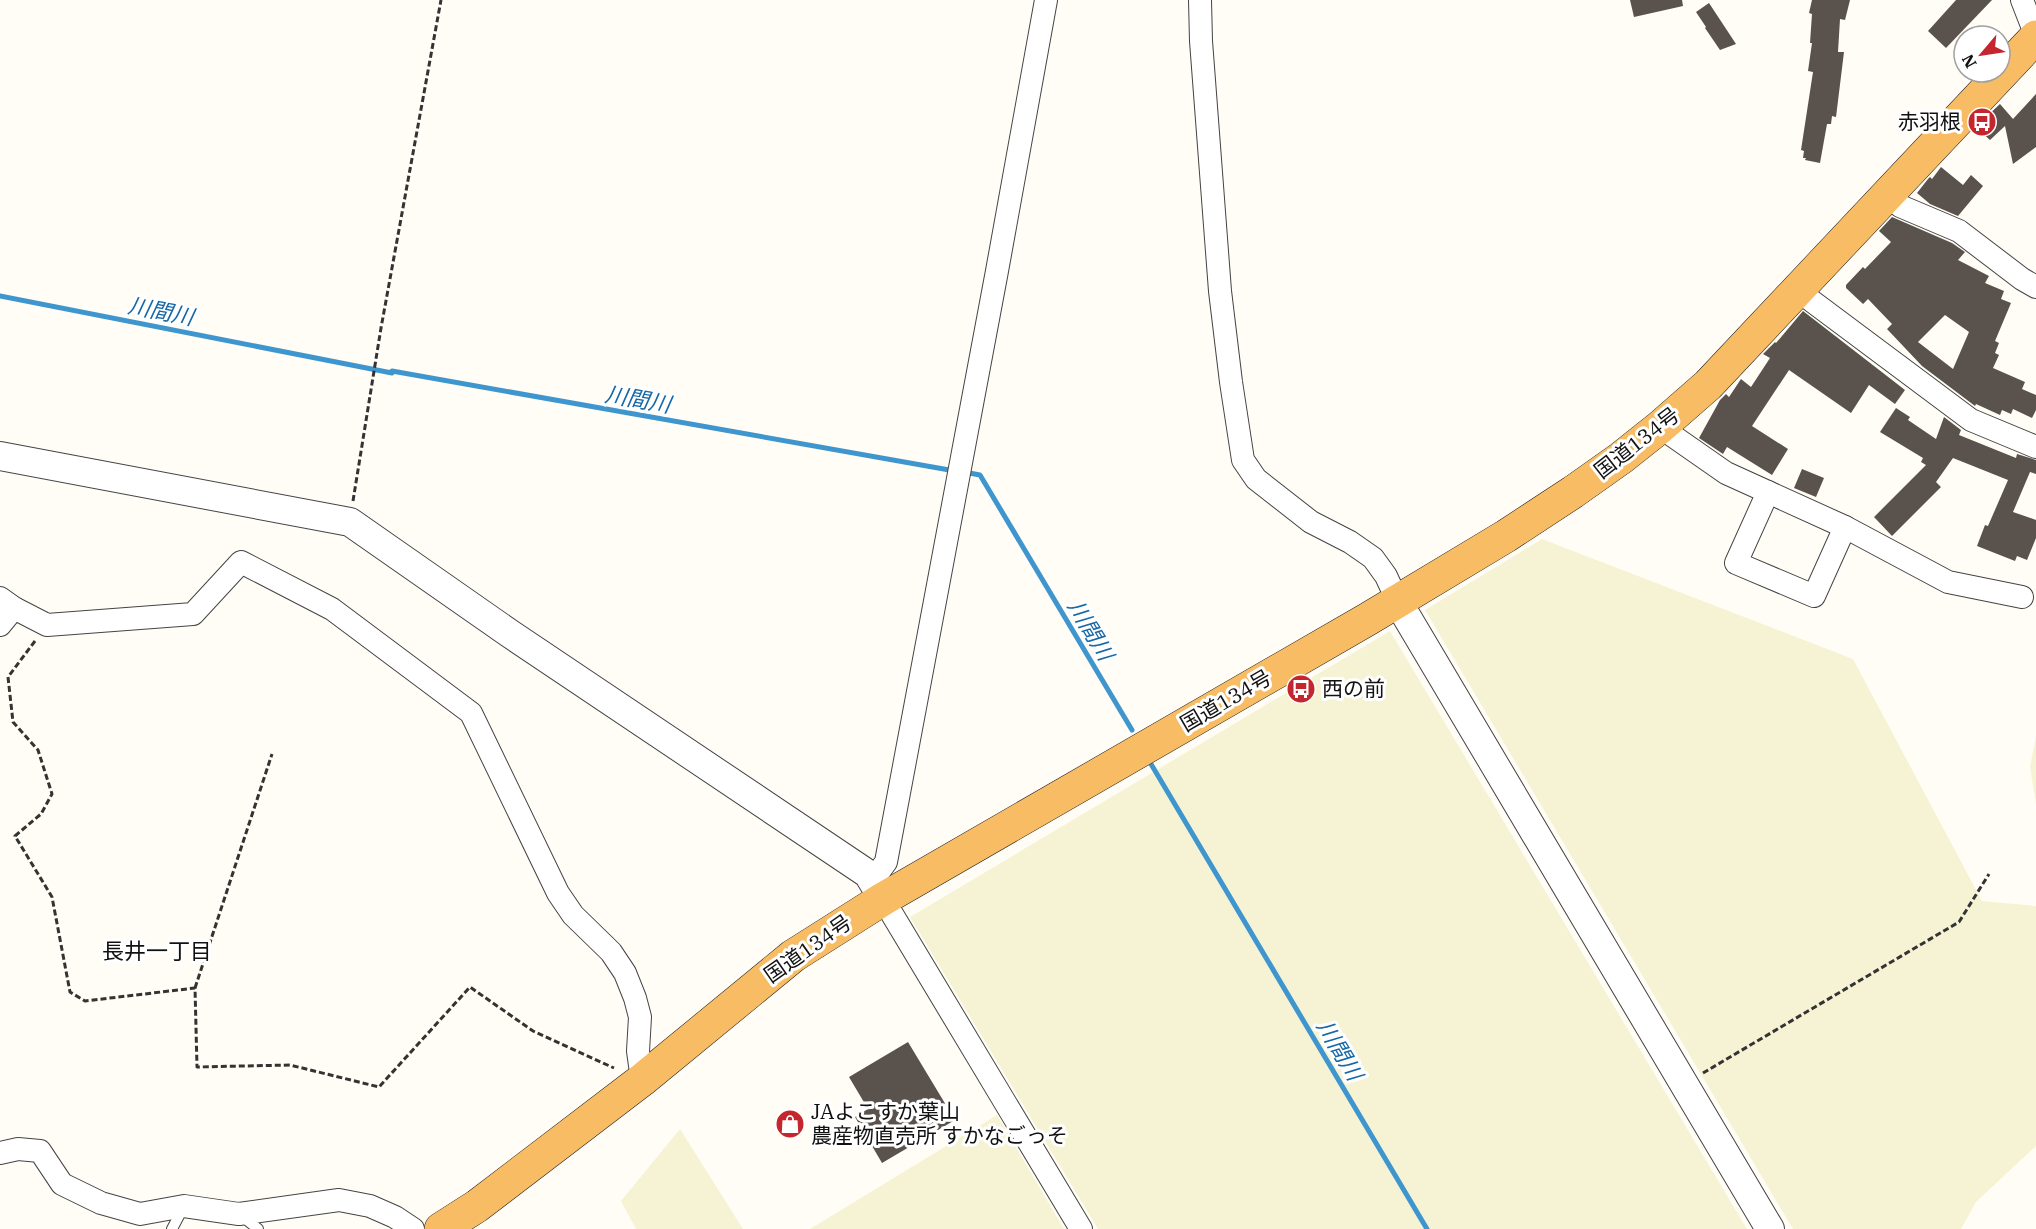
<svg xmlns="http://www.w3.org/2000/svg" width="2036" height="1229" viewBox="0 0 2036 1229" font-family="'IBM Plex Serif','Noto Sans JP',serif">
	<rect width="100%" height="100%" fill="#fffdf5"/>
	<g fill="#f6f3d4">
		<path d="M1542,539L1853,659L1982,901L2036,906V1146L1976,1202L1961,1229H1793L1425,610Z"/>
		<path d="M1390,631L1747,1229H1098L910,917Z"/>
		<path d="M2036,737V804L2030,767Z"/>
		<path d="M997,1115L1064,1229H810Z"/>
		<path d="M680,1129L743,1229H636L621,1201Z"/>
	</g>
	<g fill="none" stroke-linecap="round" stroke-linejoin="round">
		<g stroke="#3f96cf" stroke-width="5">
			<path d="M0,296L392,373V371L955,471"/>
			<path d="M964,472L980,475L1132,730"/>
			<path d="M1151,764L1427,1229"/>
		</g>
	</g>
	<g fill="#5a524d" fill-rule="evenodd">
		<path d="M1630,0H1682L1683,6L1634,17Z"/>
		<path d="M1812,0H1850L1845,20L1840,19L1838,52H1844L1836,117L1832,116L1831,124H1827L1820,163L1805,160L1806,158H1803L1804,151L1801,150L1813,72L1808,71L1812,43H1810L1812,14L1809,13Z"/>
		<path d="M1956,0H1992L1946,48L1928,31Z"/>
		<path d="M1709,3L1736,44L1720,50L1705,28L1706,27L1696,12Z"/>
		<path d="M2036,94V147L2013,164L2005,126L1990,140L1979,130L1990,120L1987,116L2000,104L2013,119Z"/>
		<path d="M1941,167L1963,185L1971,175L1983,186L1958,216L1930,204L1917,193L1928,179L1930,177L1932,179Z"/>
		<path d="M1892,217L1952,243L1965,252L1958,260L1989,276L1985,283L2004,291L2001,299L2011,303L1995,341L1999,343L1995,353L1999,355L1993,368L2025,382L2022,389L2036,395V410L2032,418L2013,409L2011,414L2002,410L2000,415L1976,404L1975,406L1922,366L1887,329L1892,324L1868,299L1863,304L1846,288V285L1863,267L1865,269L1891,242L1879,231ZM1945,315L1969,332L1953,369L1918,342Z"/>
		<path d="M1803,311L1905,390L1895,404L1869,385L1851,413L1789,370L1752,426L1788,449L1772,475L1727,447L1723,454L1699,438L1720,400L1726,394L1729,397L1741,379L1751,387L1770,358L1763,354L1775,342L1776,343Z"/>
		<path d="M1896,408L1910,417L1908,420L1936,439L1944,417L1961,430L1959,435L2016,458L2017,454L2036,460V474L2030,472L2013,512L2036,520V538L2027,560L2017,556L2015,561L1977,546L1985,525L1988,526L2008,480L1953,458L1936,482L1941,487L1892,536L1874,517L1926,465L1921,462L1923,458L1880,432Z"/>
		<path d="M1802,469L1824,478L1816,497L1794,488Z"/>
		<path d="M908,1042L955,1120L882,1163L855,1117L868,1109L849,1077Z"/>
	</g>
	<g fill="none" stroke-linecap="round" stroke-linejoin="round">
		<g stroke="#444" stroke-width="12">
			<g id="service">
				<path d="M242,1216L258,1229"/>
				<path d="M172,1229L183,1208"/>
			</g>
		</g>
		<g stroke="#444" stroke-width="24">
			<g id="minor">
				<path d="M1200,0L1201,41L1220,291L1231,382L1243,460L1256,479L1311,522L1350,542L1373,558L1386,576L1398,602"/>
				<path d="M2022,0L2036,36"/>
				<path d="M1888,195L1900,206L1959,231L2022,279L2036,287"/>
				<path d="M1797,290L1971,420L2036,447"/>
				<path d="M1660,427L1726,473L1845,527L1948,582L2022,597"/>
				<path d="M1768,492L1736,563L1814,596L1845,527"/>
				<path d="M0,598L14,608L47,625L193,614L241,562L332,609L471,713L558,893L573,915L611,952L625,973L635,998L640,1017L638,1051L642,1080"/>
				<path d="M0,625L14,608"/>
				<path d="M872,881L886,862L997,271L1046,0"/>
				<path d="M883,899L1081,1229"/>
				<path d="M0,1153L18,1149L40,1151L62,1184L101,1203L140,1214L184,1206L239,1214L339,1200L370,1206L395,1217L413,1229"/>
			</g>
		</g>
		<g stroke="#444" stroke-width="30">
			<g id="tertiary">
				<path d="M0,456L350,522L509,633L868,874L883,899"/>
				<path d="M1398,602L1770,1229"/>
			</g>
		</g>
		<g stroke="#222" stroke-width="34">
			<path id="trunk" d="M441,1229L477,1206L642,1080L793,956L883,899L1368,619L1506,536L1573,492L1621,458L1660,427L1708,385L2036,37"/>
		</g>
		<g stroke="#333" stroke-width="3" stroke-dasharray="6 3" stroke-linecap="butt">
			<path d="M353,501L381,328L441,0"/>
			<path d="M35,641L8,677L13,722L38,750L52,794L41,814L15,836L52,897L70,992L85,1001L195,988L197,1067L290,1065L379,1087L470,987L533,1031L614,1068"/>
			<path d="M195,988L272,754"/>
			<path d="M1703,1073L1959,922L1989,874"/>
		</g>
		<use href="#service" stroke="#fff" stroke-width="10"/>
		<use href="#minor" stroke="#fff" stroke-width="22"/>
		<use href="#tertiary" stroke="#fff" stroke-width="28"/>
		<use href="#trunk" stroke="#f7bc64" stroke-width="33"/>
	</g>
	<defs>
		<g id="bus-disc" transform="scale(1.5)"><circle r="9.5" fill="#c4262e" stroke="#fff"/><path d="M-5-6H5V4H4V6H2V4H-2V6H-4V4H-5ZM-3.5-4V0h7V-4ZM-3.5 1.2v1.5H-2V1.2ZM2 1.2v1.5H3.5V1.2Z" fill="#fff"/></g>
		<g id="shop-disc" transform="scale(1.5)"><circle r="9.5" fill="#c4262e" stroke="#fff"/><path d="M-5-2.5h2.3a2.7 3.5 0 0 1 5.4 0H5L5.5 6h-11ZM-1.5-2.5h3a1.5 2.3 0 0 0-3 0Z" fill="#fff"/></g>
	</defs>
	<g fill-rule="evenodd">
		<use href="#bus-disc" x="1982" y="122"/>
		<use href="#bus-disc" x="1301" y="689"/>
		<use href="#shop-disc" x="790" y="1124"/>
	</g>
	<g text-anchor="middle" stroke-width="6" stroke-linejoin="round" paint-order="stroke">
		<g font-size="21" fill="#111" stroke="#fff" text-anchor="start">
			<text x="1961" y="129" text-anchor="end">赤羽根</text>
			<text x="1322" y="696">西の前</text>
			<text x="811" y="1119">JAよこすか葉山<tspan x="811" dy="24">農産物直売所 すかなごっそ</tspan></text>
		</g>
		<g font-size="21" fill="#111" stroke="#fff">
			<text transform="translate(1637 443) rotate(-38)" y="7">国道134号</text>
			<text transform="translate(1226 701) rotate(-30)" y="7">国道134号</text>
			<text transform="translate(808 949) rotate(-35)" y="7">国道134号</text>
		</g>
		<g font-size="22" font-style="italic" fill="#1768a6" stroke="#fff">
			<text transform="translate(161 311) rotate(11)" y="8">川間川</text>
			<text transform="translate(638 399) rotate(10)" y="8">川間川</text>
			<text transform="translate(1091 630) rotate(59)" y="8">川間川</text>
			<text transform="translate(1340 1050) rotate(59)" y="8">川間川</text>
		</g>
		<g font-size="22" fill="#111" stroke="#fff">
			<text x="157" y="959">長井一丁目</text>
		</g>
	</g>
	<g transform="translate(1982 54) rotate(241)"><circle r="28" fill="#ffffff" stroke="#a0a0a0" stroke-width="1.5"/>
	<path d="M0-4.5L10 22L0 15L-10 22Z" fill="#c4262e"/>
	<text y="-9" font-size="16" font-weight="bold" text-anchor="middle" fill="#111111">N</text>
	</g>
</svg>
